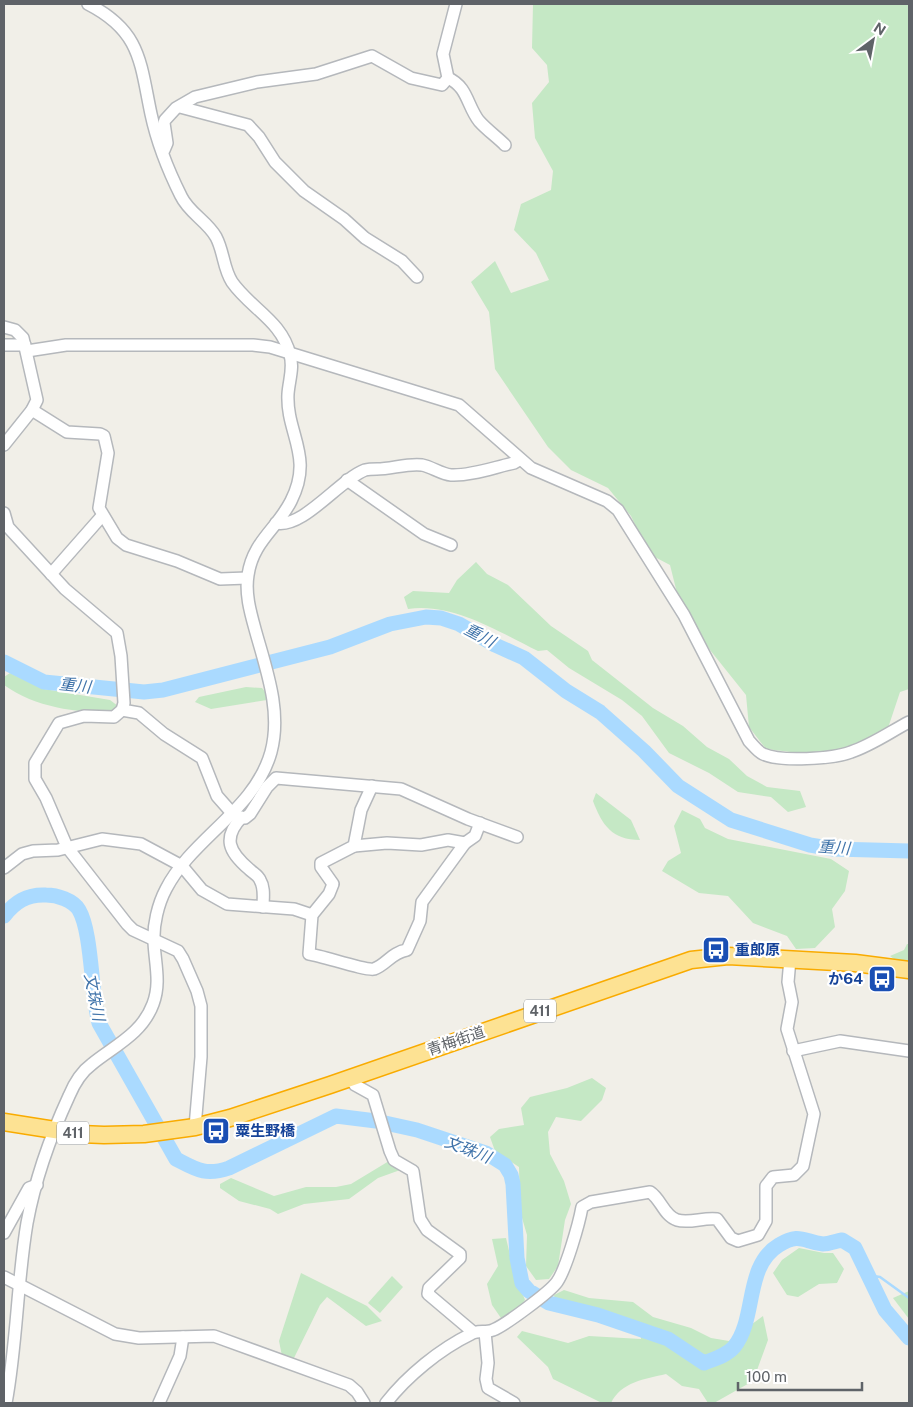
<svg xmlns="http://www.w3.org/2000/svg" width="913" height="1407" viewBox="0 0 913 1407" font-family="'Public Sans','Noto Sans JP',sans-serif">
	<rect width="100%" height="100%" fill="#f1efe8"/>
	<g fill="#c5e8c5">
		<path d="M533,4H909V689L900,692L888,728L844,753H799L766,749L749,727L746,695L710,650L679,601L670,565L649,554L631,516L608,488L571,470L548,447L495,369L489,312L471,282L495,261L511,293L549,280L536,253L514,230L521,204L551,190L553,171L535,138L532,103L549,82L547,65L532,48Z"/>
		<path d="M476,562L487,574L508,585L551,626L588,651L592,660L653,708L683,726L707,747L729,759L747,776L767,787L800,791L806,807L788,812L771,797L738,792L709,773L669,753L642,716L622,700L569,668L547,650L538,651C499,632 452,602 408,609L404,597L413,591L449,593L457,580Z"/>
		<path d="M10,673L44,689L110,700L118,706L113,713C75,712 36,708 4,685V677Z"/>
		<path d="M246,687L262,688L267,694V700L211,709L195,702L199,697Z"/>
		<path d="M596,793L631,820L640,840C612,840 602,825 593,801Z"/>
		<path d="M682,810L700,819L705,828L728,839L831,859L849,871L845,891L832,909L835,927L815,948L796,949L787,936L753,923L728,896L699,893L662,871L668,861L681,853L674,826Z"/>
		<path d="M907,944H909V966L902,965L890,956L904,950Z"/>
		<path d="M592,1078L606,1088L602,1100L581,1121L556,1117L548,1132L550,1154L564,1181L571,1204L565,1220L558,1266L549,1279L536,1280L526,1266L527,1235L520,1211L519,1167L495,1151L490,1137L499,1129L524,1125L521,1108L530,1097L567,1088Z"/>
		<path d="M389,1161L403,1169L378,1178L349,1199L304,1204L278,1214L270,1209L239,1201L220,1188V1184L231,1178L274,1196L306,1187H336L351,1184Z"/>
		<path d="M506,1238L514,1272L525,1300L517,1311L503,1321L492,1305L487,1284L498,1266L492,1239Z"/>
		<path d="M799,1248L824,1253H833L844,1269L837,1283L819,1284L798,1297L787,1295L773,1273L782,1260Z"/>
		<path d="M301,1273L367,1306L382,1321L366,1326L327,1297L320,1305L293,1360L282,1356L279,1341Z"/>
		<path d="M392,1276L403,1287L380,1313L368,1303Z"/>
		<path d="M564,1290L589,1298L633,1302L653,1317L691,1328L711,1338L729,1341L763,1316L768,1340L753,1381L714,1403H708L699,1389L682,1386L666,1374C645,1379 621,1382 611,1403H602L553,1379L548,1367L517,1337L522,1331L568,1343L589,1336L641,1339L639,1324L555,1300L554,1295Z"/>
		<path d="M909,1291V1319L893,1298Z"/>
	</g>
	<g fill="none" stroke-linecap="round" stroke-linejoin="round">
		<path stroke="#aadaff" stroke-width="2.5" d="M867,1275L880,1277L909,1298"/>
		<g stroke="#aadaff" stroke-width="15">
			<path d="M4,662L44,682L144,692L163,690L330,647L390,624L426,617L441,618L459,624L495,645L524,658L566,691L600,712L644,751L678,786L731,820L810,845L834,849L909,851"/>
			<path d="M4,916C15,902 27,894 46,895C57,895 73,900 79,910C92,932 91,994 99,1023L176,1159C197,1170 206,1176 229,1168L336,1116L376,1121L417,1130L486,1153L505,1165L511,1175L513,1184L517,1258L522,1283L529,1291L549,1303L598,1315L668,1339L704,1363C714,1359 726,1356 734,1347C757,1319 744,1266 779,1245C800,1232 804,1242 823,1244C829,1244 836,1241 842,1240L855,1248L885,1310L909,1338"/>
		</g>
		<g stroke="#b5b8bc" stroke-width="14">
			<g id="minor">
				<path d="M448,78C468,87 467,106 479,121C487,130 497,137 505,145"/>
				<path d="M180,107L248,125L259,137L275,162L304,191L344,219L365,238L402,261L417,277"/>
				<path d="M164,150L167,143L164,123L165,120L176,108L195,97L257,82L316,74L372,56L411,78L442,85L448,78L443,54L456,4"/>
				<path d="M4,327L15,330L23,338L37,400L32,410L4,445"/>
				<path d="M4,345H25"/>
				<path d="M27,351L66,345H253L270,347L459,405L531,468L607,501L618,510L684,615L749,741C754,746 757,751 763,754C780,762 833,759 851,752C872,745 890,732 909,722"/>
				<path d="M32,410L67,432L100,434L104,436L108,453L99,508L117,538L126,545L177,561L220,579L247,578"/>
				<path d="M347,480L424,534L451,545"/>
				<path d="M4,513L8,527L65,589L117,633L121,656L124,703L122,710L114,717L84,716L59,723L35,763V779L46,798L67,847L127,924L133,930L178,951L183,959L197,991L201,1006V1057L195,1127"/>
				<path d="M276,523C303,529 339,480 365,470C369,469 373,469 377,469C391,469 408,463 422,465C432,467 441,474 451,475C471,476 495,467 514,463L519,460"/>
				<path d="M51,574L102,516"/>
				<path d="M122,710L139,713L164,734L202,758L217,796L232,813L239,817L245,818L250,814L267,787L276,778L401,789L468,819L517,837"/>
				<path d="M372,786L361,810L354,846L321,863V867L333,884L329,894L312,915L309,954C323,956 366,971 374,969C386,965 392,952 407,950L420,921L422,902L465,843L475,836L480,823"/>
				<path d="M242,817C222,838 229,852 249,869C253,873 258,875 260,880C265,888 263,898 263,907"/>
				<path d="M354,846L387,843L421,845L448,840L465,843"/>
				<path d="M4,868L22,854L33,851L58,850L102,839L141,844L182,866L202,890L227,904L294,909L312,915"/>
				<path d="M793,1051L840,1041L909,1051"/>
				<path d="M350,1078L355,1085L373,1095L390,1151L394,1160L413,1171L420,1219L427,1230L460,1254V1258L429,1288L428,1294L473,1332"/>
				<path d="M4,1233L29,1188L37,1185"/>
				<path d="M4,1277L115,1334L139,1338L214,1336L349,1385L357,1392L364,1403"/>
				<path d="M485,1332L488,1363L486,1379L488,1388L514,1403"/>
				<path d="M6,1403C17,1344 17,1282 27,1223C35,1180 51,1135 69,1096C74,1084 81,1072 92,1064C114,1046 142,1034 153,1004C161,983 155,964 154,942C153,925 158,904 166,889C192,838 255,810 271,752C282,711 266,669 255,629C250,611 245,593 248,575C253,541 277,529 291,501C314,456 286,434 288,394C289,380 294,368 290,355C282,321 251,309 232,282C223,268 224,252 216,237C207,221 189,213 181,196C168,170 157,142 151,114C140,62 141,31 88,4"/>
				<path d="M159,1403L180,1356L183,1337"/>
				<path d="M386,1403C407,1376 440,1349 471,1334C477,1330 486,1333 493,1330C504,1326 550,1292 557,1282C566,1269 579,1224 582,1207L591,1202L650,1192C661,1199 664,1216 677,1220C689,1224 704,1217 717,1219L731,1238L738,1241L758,1235L766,1221V1186L773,1177L794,1175L803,1166L814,1114L787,1029L792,1002L788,982L790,959"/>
			</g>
		</g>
		<g stroke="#f9ab00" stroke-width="19">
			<path id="highway" d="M4,1122L80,1134L104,1135L144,1134L195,1127L230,1118L330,1085L691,960L728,956L855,963L909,970"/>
		</g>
		<use href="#minor" stroke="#fff" stroke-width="11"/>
		<use href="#highway" stroke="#fde293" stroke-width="16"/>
	</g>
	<defs>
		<g id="bus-square" transform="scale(1.4375)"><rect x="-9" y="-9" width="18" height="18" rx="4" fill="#1a4fb4" stroke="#fff"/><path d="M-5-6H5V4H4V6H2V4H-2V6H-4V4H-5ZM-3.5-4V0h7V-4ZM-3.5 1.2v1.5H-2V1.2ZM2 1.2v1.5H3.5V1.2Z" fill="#fff"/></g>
	</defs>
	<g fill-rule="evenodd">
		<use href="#bus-square" x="716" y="950"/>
		<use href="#bus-square" x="882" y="979"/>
		<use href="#bus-square" x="216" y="1131"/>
	</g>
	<g text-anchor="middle" stroke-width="4.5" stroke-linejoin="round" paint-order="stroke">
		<g fill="#fff" stroke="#8f9295" stroke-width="1">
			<rect x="524" y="999.5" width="32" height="23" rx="4"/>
			<rect x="57" y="1121.5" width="32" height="23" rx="4"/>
		</g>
		<g font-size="14" font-weight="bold" fill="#5f6368">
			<text x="540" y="1016">411</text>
			<text x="73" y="1138">411</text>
		</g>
		<g font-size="15" font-weight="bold" fill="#164399" stroke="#fff" text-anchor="start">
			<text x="735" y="955">重郎原</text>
			<text x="863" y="984" text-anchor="end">か64</text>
			<text x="235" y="1136">粟生野橋</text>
		</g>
		<g font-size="15" fill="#5f6368" stroke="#fff">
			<text transform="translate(456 1041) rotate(-19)" y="5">青梅街道</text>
		</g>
		<g font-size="16" font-style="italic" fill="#4174aa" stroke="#fff">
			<text transform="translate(480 635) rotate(28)" y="6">重川</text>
			<text transform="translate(75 685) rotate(6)" y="6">重川</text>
			<text transform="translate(834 847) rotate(4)" y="6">重川</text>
			<text transform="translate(95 997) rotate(79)" y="6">文珠川</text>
			<text transform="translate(468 1149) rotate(21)" y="6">文珠川</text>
		</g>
	</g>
	<rect width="913" height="1407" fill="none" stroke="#5f6368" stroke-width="10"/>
	<g transform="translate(873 40) rotate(32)" stroke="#ffffff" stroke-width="4" paint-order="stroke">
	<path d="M0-4L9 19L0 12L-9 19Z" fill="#5f6368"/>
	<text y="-8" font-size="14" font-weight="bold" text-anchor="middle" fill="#5f6368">N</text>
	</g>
	<path d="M738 1382v8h124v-8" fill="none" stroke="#5f6368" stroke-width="2.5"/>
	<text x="746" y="1382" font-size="15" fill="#5f6368" stroke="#ffffff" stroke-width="4" paint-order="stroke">100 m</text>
</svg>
